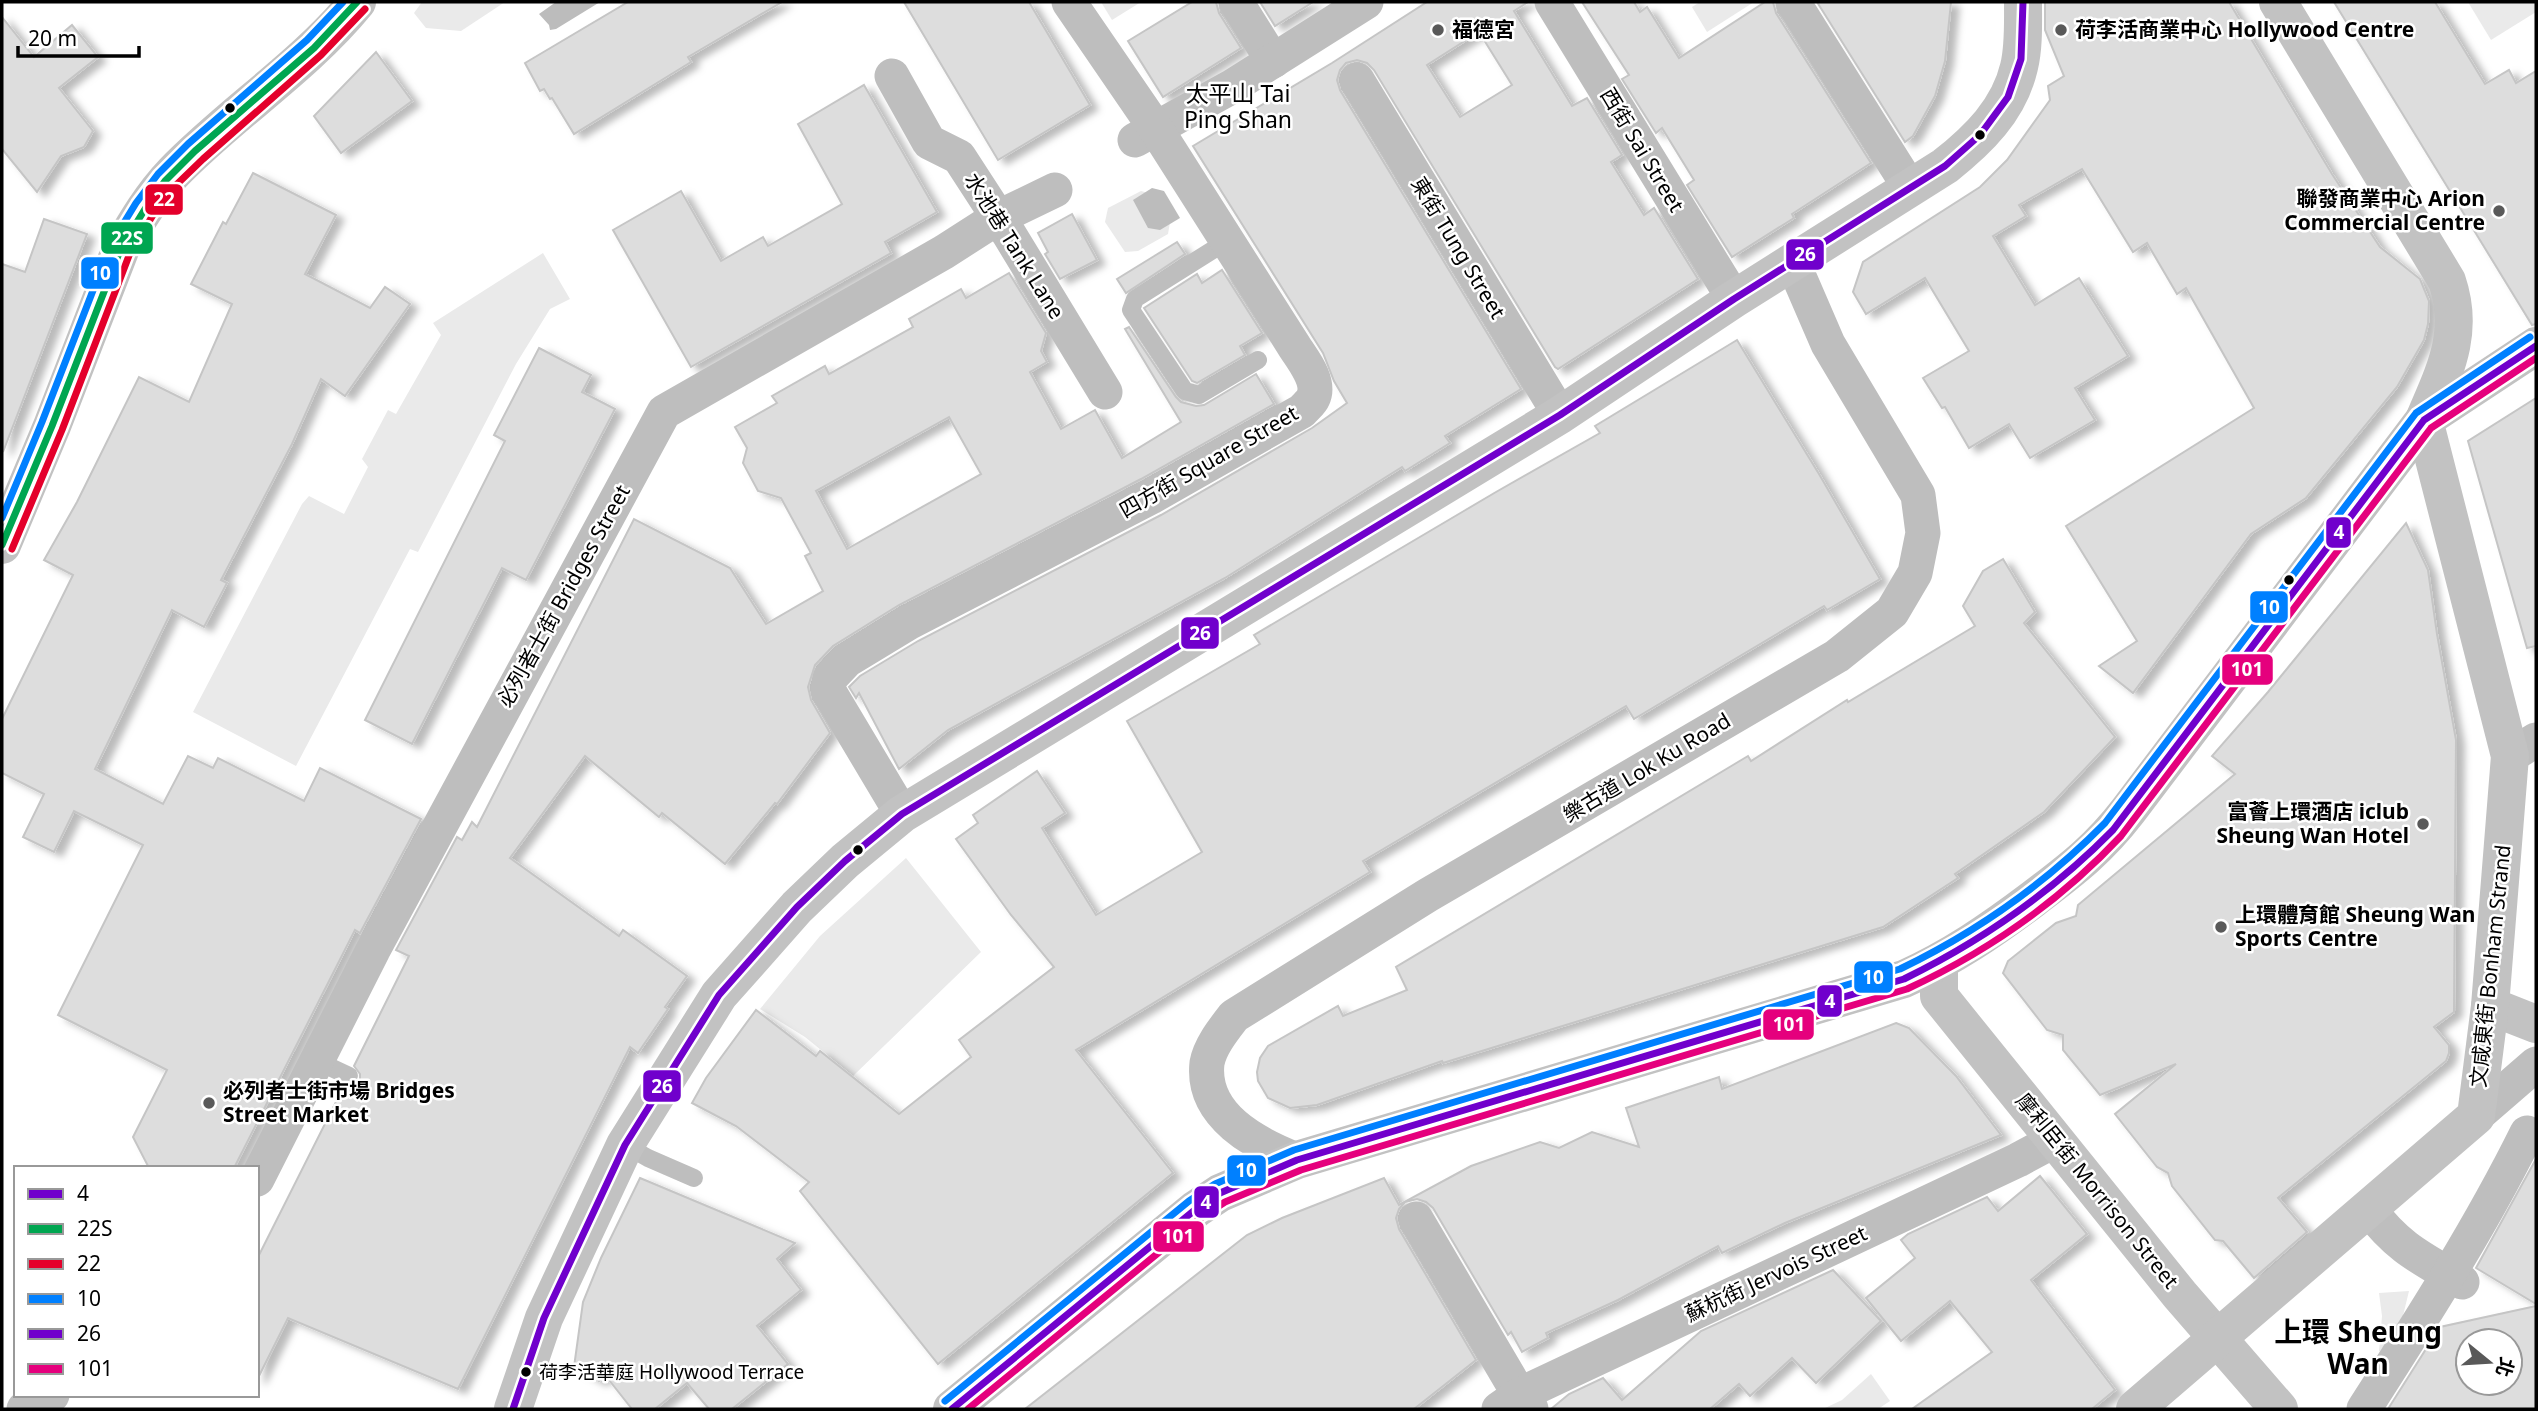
<svg xmlns="http://www.w3.org/2000/svg" width="2538" height="1411" viewBox="0 0 2538 1411" font-family="'Noto Sans','Noto Sans TC',sans-serif">
<defs>
<filter id="shadow"><feDropShadow dx="8" dy="4.5" stdDeviation="3.5" flood-color="#0004"/></filter>
</defs>
<rect width="100%" height="100%" fill="#fff"/>
<g fill="#eaeaea">
<polygon points="422,2 505,2 461,31 426,28 414,13"/>
<polygon points="1101,2 1141,2 1112,20"/>
<polygon points="1700,2 1754,2 1707,32 1692,7"/>
<polygon points="2468,2 2536,2 2536,12 2491,40"/>
<polygon points="1141,191 1164,197 1172,210 1168,234 1138,251 1125,252 1105,222 1108,208"/>
<polygon points="543,253 570,299 550,309 516,364 418,552 410,549 296,766 193,712 302,504 309,496 344,514 368,467 362,459 388,410 396,414 441,335 433,323"/>
<polygon points="906,858 981,952 853,1076 805,1037 760,1009 820,936"/>
<polygon points="2409,1291 2400,1328 2384,1354 2379,1351 2382,1316 2379,1293"/>
<polygon points="1871,1374 1890,1401 1878,1409 1823,1409 1842,1400"/>
</g>
<g fill="#bcbcbc">
<polygon points="556,2 600,2 556,29 550,30 549,25 539,14"/>
<polygon points="1152,188 1164,191 1180,218 1160,230 1148,228 1133,200"/>
</g>
<g fill="#ddd" stroke="#c5c5c5" stroke-width="2" fill-rule="evenodd" filter="url(#shadow)">
<polygon points="628,2 782,2 688,57 691,62 574,134 552,98 550,99 544,89 540,91 525,63"/>
<polygon points="904,2 1029,2 1090,105 998,160"/>
<polygon points="1192,2 1216,2 1219,13 1241,48 1163,97 1128,41"/>
<polygon points="1260,2 1313,2 1275,26"/>
<path d="M1427,2H1528L1514,11L1572,106L1587,98L1622,155L1611,162L1644,215L1654,208L1698,279L1558,369L1555,367L1374,70L1367,63L1357,60L1346,63L1340,70L1337,80L1340,90L1521,389L1445,436L1450,443L1405,471L1402,467L1225,578L948,730L899,769L859,693L856,698L849,687L860,676L918,641L1161,515L1312,428L1347,403L1334,381L1323,353L1193,146L1332,63ZM1479,32L1512,85L1460,117L1427,65Z"/>
<polygon points="1582,2 1634,2 1640,12 1647,7 1679,58 1765,2 1773,2 1776,13 1871,163 1792,214 1794,218 1732,257 1687,185 1694,180 1662,128 1656,133 1622,79 1629,75"/>
<polygon points="1817,2 1951,2 1945,61 1935,96 1913,136 1905,142"/>
<polygon points="2045,2 2229,2 2332,174 2380,247 2420,279 2429,301 2428,324 2424,340 2397,387 2306,498 2251,534 2133,693 2099,666 2137,641 2066,526 2254,408 2186,288 2177,294 2147,243 2133,252 2082,169 2019,205 2026,216 1993,236 2035,305 2079,278 2128,356 2075,388 2095,420 2030,458 2009,424 1969,448 1945,407 1942,408 1923,378 1969,351 1925,278 1866,314 1853,292 1863,262 1980,187 2007,160 2050,100 2048,86 2064,76 2045,30"/>
<polygon points="2334,2 2435,2 2485,84 2509,70 2516,83 2536,71 2536,324 2532,325"/>
<polygon points="2,17 34,57 72,25 98,57 59,88 93,131 84,147 61,156 37,192 2,149"/>
<polygon points="376,52 412,101 341,153 314,116"/>
<polygon points="864,85 937,212 885,242 891,253 691,367 613,230 681,191 721,261 763,237 768,246 842,204 798,124"/>
<polygon points="253,173 336,215 305,274 370,308 385,287 410,304 345,396 321,379 292,444 221,580 227,583 204,627 172,610 95,769 163,804 188,756 213,768 218,758 304,801 320,768 421,819 360,933 355,930 234,1168 149,1168 133,1137 167,1070 58,1015 143,845 74,811 54,852 23,837 44,794 2,773 2,719 73,575 44,560 77,502 139,377 189,402 232,304 191,284 223,222 226,224"/>
<polygon points="1072,214 1097,260 1060,279 1045,254 1048,252 1038,233"/>
<polygon points="44,219 87,234 3,452 2,264 25,272"/>
<polygon points="1177,242 1185,254 1126,293 1117,279"/>
<polygon points="1222,270 1262,333 1240,346 1245,355 1197,383 1192,381 1144,308 1197,274 1202,283"/>
<path d="M1009,273L1046,333L1041,351L1047,362L1030,372L1061,429L1095,410L1122,458L1181,422L1125,329L1129,327L1176,397L1181,402L1196,406L1204,405L1256,374L1274,404L1141,479L899,605L833,646L815,665L808,687L811,700L830,733L777,804L775,803L725,864L662,813L659,817L585,756L510,858L619,936L623,930L687,976L665,1007L668,1009L638,1053L630,1047L458,1389L288,1318L257,1380V1259L344,1086H355L360,1080V1074L354,1066L409,956L396,950L457,837L462,840L472,822L477,827L634,519L730,568L766,624L823,591L805,556L811,553L781,498L758,491L743,463L747,448L735,427L777,403L772,396L825,366L829,374L913,327L909,319L961,289L966,298ZM949,417L981,474L847,549L816,491Z"/>
<polygon points="1737,340 1819,474 1880,579 1827,610 1824,606 1634,719 1626,706 1580,733 1363,861 1370,872 1076,1050 1173,1173 938,1364 800,1191 809,1182 736,1126 692,1103 706,1078 756,1010 816,1056 820,1051 899,1114 971,1057 959,1040 1054,967 1011,915 956,839 978,823 973,815 1037,771 1065,813 1042,828 1096,915 1202,852 1127,721 1260,644 1254,635 1496,492 1600,433 1595,426"/>
<polygon points="539,348 591,375 582,392 615,409 526,580 502,568 412,744 365,720 505,441 494,435"/>
<polygon points="2536,398 2536,646 2527,648 2468,441"/>
<polygon points="2406,523 2428,570 2437,634 2456,740 2454,1012 2434,1027 2449,1045 2449,1053 2446,1061 2278,1198 2307,1232 2254,1278 2223,1241 2215,1240 2172,1186 2168,1173 2157,1167 2115,1114 2176,1064 2100,1095 2063,1050 2063,1035 2047,1030 2003,973 2008,961 2056,923 2076,916 2078,905 2235,774 2212,756 2268,692"/>
<polygon points="2003,559 2035,612 2024,623 2115,737 2044,812 1955,874 1958,878 1883,927 1443,1063 1442,1061 1317,1105 1290,1108 1268,1098 1258,1081 1257,1072 1260,1058 1268,1046 1338,1006 1343,1016 1407,990 1396,967 1748,756 1751,761 1847,700 1848,702 1975,626 1963,606 1983,571"/>
<polygon points="1896,1023 1909,1028 1956,1076 2001,1135 1785,1223 1722,1253 1718,1246 1618,1300 1546,1333 1548,1338 1522,1352 1511,1332 1508,1335 1433,1208 1426,1202 1417,1199 1405,1202 1399,1209 1396,1218 1399,1229 1476,1360 1414,1409 1025,1409 1247,1235 1282,1218 1384,1178 1399,1205 1471,1166 1540,1142 1559,1148 1592,1132 1639,1147 1626,1108 1719,1077 1722,1089"/>
<polygon points="2536,1159 2536,1304 2476,1268"/>
<polygon points="2040,1176 2087,1234 2031,1280 2115,1390 2092,1409 1912,1409 1992,1352 1950,1301 1901,1341 1866,1298 1915,1258 1901,1240 1908,1234 1987,1197 1998,1211"/>
<polygon points="640,1178 795,1243 777,1259 801,1290 757,1326 788,1364 732,1409 709,1409 687,1383 655,1409 632,1409 605,1375 599,1381 574,1367 583,1302 601,1258"/>
<polygon points="1833,1270 1881,1321 1816,1383 1792,1358 1750,1396 1739,1384 1710,1409 1551,1409 1569,1394 1603,1378 1622,1400 1701,1331"/>
<path d="M2536,1306V1409H2388L2440,1327ZM2468,1341H2510V1383H2468Z"/>
</g>
<g fill="none" stroke-linecap="round" stroke-linejoin="round">
<g stroke="#bebebe" stroke-width="18">
<polyline points="1227,241 1135,299 1131,310 1185,391 1199,395 1258,360"/>
<polyline points="317,1061 349,1076"/>
<polyline points="625,1145 648,1158 694,1178"/>
</g>
<g stroke="#bebebe" stroke-width="35">
<polyline points="1236,2 1273,61"/>
<polyline points="1552,2 1734,299"/>
<polyline points="1793,2 1910,188"/>
<polyline points="892,76 929,142 959,157 1009,234 1105,392"/>
<polyline points="1357,80 1560,415"/>
<polyline points="1135,140 1233,86 1366,2"/>
<polyline points="2510,756 2536,740"/>
<path d="M902,814L828,690L830,678L847,660L908,623L1151,497L1302,411C1305,407 1311,403 1313,398C1321,381 1302,359 1294,346L1156,129L1069,2"/>
<polyline points="2476,1116 2536,1064"/>
<path d="M1297,1160C1256,1144 1201,1116 1207,1063C1210,1046 1224,1029 1234,1016L1428,895L1837,656L1892,612L1915,573L1923,533L1918,495L1828,344L1793,263"/>
<polyline points="257,1179 373,950 664,412 944,252 997,218 1055,190"/>
<path d="M2369,1209C2398,1248 2421,1258 2462,1282"/>
<polyline points="1416,1219 1513,1384 1531,1409"/>
<polyline points="24,1409 52,1395"/>
<polyline points="1499,1409 1519,1395 2018,1160 2055,1140"/>
<path d="M2364,1409C2421,1320 2480,1228 2527,1133"/>
</g>
<g stroke="#c2c2c2" stroke-width="38">
<polyline points="2424,420 2536,346"/>
<path d="M2,545L52,426L121,248C136,222 152,195 173,173C231,113 304,67 357,2"/>
<polyline points="1939,963 1939,996 2180,1295 2279,1409"/>
<polyline points="2490,1006 2536,1024"/>
<path d="M513,1409L544,1318L625,1145L719,995L797,907L845,861L902,814L1560,415L1734,299L1945,166C1978,140 2009,110 2019,67C2024,47 2023,23 2023,2"/>
<path d="M952,1409L1196,1209L1220,1193L1297,1160L1904,979C1951,958 1992,930 2033,899C2071,870 2098,850 2128,811L2424,420C2444,372 2465,334 2447,281L2278,2"/>
<polyline points="2135,1409 2476,1116 2490,1006 2510,756 2424,420"/>
</g>
<g stroke="#fff" stroke-width="12">
<path id="bus-1" d="M952,1409L1196,1209L1220,1193L1297,1160L1904,979C1982,941 2052,892 2113,830L2424,420L2536,346"/>
</g>
<g stroke="#fff" stroke-width="12">
<polyline id="bus-2" points="2,545 52,426 121,248 145,209 165,181 195,151 314,48 357,2"/>
</g>
<g stroke="#fff" stroke-width="12">
<polyline id="bus-3" points="12,549 62,430 130,253 153,215 173,188 203,159 321,55 365,9"/>
</g>
<g stroke="#fff" stroke-width="12">
<g id="bus-4">
<polyline points="2,518 42,422 111,244 136,203 158,174 188,144 307,40 343,2"/>
<path d="M945,1401L1189,1201L1215,1184L1294,1150L1900,969C1977,932 2045,884 2105,823L2416,413L2530,337"/>
</g>
</g>
<g stroke="#fff" stroke-width="12">
<polyline id="bus-5" points="513,1409 544,1318 625,1145 719,995 797,907 845,861 902,814 1560,415 1734,299 1945,166 1980,135 2008,97 2021,59 2023,2"/>
</g>
<g stroke="#fff" stroke-width="12">
<path id="bus-6" d="M968,1409L1202,1217L1225,1202L1301,1170L1907,989C1987,952 2061,900 2121,836L2431,428L2536,358"/>
</g>
<use href="#bus-1" stroke="#7000cc" stroke-width="7"/>
<use href="#bus-2" stroke="#00a651" stroke-width="7"/>
<use href="#bus-3" stroke="#e4002b" stroke-width="7"/>
<use href="#bus-4" stroke="#0080ff" stroke-width="7"/>
<use href="#bus-5" stroke="#7000cc" stroke-width="7"/>
<use href="#bus-6" stroke="#e5007d" stroke-width="7"/>
</g>
<g fill="#595959" stroke="#fff" stroke-width="2.5">
<circle cx="1438" cy="30" r="7"/>
<circle cx="2061" cy="30" r="7"/>
<circle cx="2499" cy="211" r="7"/>
<circle cx="2423" cy="824" r="7"/>
<circle cx="2221" cy="927" r="7"/>
<circle cx="209" cy="1103" r="7"/>
</g>
<g fill="#000" stroke="#fff" stroke-width="2.5">
<circle cx="230" cy="108" r="6"/>
<circle cx="1980" cy="135" r="6"/>
<circle cx="2289" cy="580" r="6"/>
<circle cx="858" cy="850" r="6"/>
<circle cx="526" cy="1372" r="6"/>
</g>
<g text-anchor="middle" stroke-width="5" stroke-linejoin="round" paint-order="stroke">
<g font-size="19" fill="#000" stroke="#fff" text-anchor="start">
<text x="539" y="1379">荷李活華庭 Hollywood Terrace</text>
</g>
<g font-size="21" font-weight="bold" fill="#000" stroke="#fff" text-anchor="start">
<text x="1452" y="37">福德宮</text>
<text x="2075" y="37">荷李活商業中心 Hollywood Centre</text>
<text x="2485" y="206" text-anchor="end">聯發商業中心 Arion<tspan x="2485" dy="24">Commercial Centre</tspan></text>
<text x="2409" y="819" text-anchor="end">富薈上環酒店 iclub<tspan x="2409" dy="24">Sheung Wan Hotel</tspan></text>
<text x="2235" y="922">上環體育館 Sheung Wan<tspan x="2235" dy="24">Sports Centre</tspan></text>
<text x="223" y="1098">必列者士街市場 Bridges<tspan x="223" dy="24">Street Market</tspan></text>
</g>
<g font-size="21" fill="#000" stroke="#fff">
<text transform="translate(1642 150) rotate(59)" y="7">西街 Sai Street</text>
<text transform="translate(1014 246) rotate(58)" y="7">水池巷 Tank Lane</text>
<text transform="translate(1458 248) rotate(59)" y="7">東街 Tung Street</text>
<text transform="translate(1209 462) rotate(-30)" y="7">四方街 Square Street</text>
<text transform="translate(564 596) rotate(-61)" y="7">必列者士街 Bridges Street</text>
<text transform="translate(1647 768) rotate(-31)" y="7">樂古道 Lok Ku Road</text>
<text transform="translate(2491 966) rotate(-84)" y="7">文咸東街 Bonham Strand</text>
<text transform="translate(2097 1191) rotate(51)" y="7">摩利臣街 Morrison Street</text>
<text transform="translate(1776 1274) rotate(-25)" y="7">蘇杭街 Jervois Street</text>
</g>
<g font-size="23" fill="#000" stroke="#fff">
<text x="1238" y="102">太平山 Tai<tspan x="1238" dy="26">Ping Shan</tspan></text>
</g>
<g font-size="28" font-weight="bold" fill="#000" stroke="#fff">
<text x="2358" y="1342">上環 Sheung<tspan x="2358" dy="32">Wan</tspan></text>
</g>
</g>
<g stroke="#fff" stroke-width="2.5">
<rect x="144" y="183" width="40" height="33" rx="7" fill="#e4002b"/>
<rect x="100" y="221" width="54" height="34" rx="7" fill="#00a651"/>
<rect x="1785" y="238" width="40" height="33" rx="7" fill="#7000cc"/>
<rect x="80" y="256" width="40" height="34" rx="7" fill="#0080ff"/>
<rect x="2325" y="516" width="27" height="33" rx="7" fill="#7000cc"/>
<rect x="2249" y="590" width="40" height="34" rx="7" fill="#0080ff"/>
<rect x="1180" y="616" width="40" height="34" rx="7" fill="#7000cc"/>
<rect x="2221" y="653" width="53" height="33" rx="7" fill="#e5007d"/>
<rect x="1853" y="960" width="41" height="34" rx="7" fill="#0080ff"/>
<rect x="1816" y="984" width="27" height="34" rx="7" fill="#7000cc"/>
<rect x="1762" y="1008" width="53" height="33" rx="7" fill="#e5007d"/>
<rect x="642" y="1069" width="40" height="34" rx="7" fill="#7000cc"/>
<rect x="1226" y="1154" width="41" height="33" rx="7" fill="#0080ff"/>
<rect x="1193" y="1185" width="27" height="34" rx="7" fill="#7000cc"/>
<rect x="1152" y="1220" width="53" height="33" rx="7" fill="#e5007d"/>
</g>
<g font-size="19" text-anchor="middle" font-weight="bold" fill="#fff">
<text x="164" y="206">22</text>
<text x="127" y="245">22S</text>
<text x="1805" y="261">26</text>
<text x="100" y="280">10</text>
<text x="2339" y="539">4</text>
<text x="2269" y="614">10</text>
<text x="1200" y="640">26</text>
<text x="2247" y="676">101</text>
<text x="1873" y="984">10</text>
<text x="1830" y="1008">4</text>
<text x="1789" y="1031">101</text>
<text x="662" y="1093">26</text>
<text x="1246" y="1177">10</text>
<text x="1206" y="1209">4</text>
<text x="1178" y="1243">101</text>
</g>
<rect width="2538" height="1411" fill="none" stroke="#000000" stroke-width="7"/>
<rect x="14" y="1166" width="245" height="231" fill="#ffffff" stroke="#999999" stroke-width="2"/>
<rect x="28" y="1189" width="35" height="10" fill="#7000cc" stroke="#999999" stroke-width="2"/>
<text x="77" y="1201" font-size="21" fill="#000000">4</text>
<rect x="28" y="1224" width="35" height="10" fill="#00a651" stroke="#999999" stroke-width="2"/>
<text x="77" y="1236" font-size="21" fill="#000000">22S</text>
<rect x="28" y="1259" width="35" height="10" fill="#e4002b" stroke="#999999" stroke-width="2"/>
<text x="77" y="1271" font-size="21" fill="#000000">22</text>
<rect x="28" y="1294" width="35" height="10" fill="#0080ff" stroke="#999999" stroke-width="2"/>
<text x="77" y="1306" font-size="21" fill="#000000">10</text>
<rect x="28" y="1329" width="35" height="10" fill="#7000cc" stroke="#999999" stroke-width="2"/>
<text x="77" y="1341" font-size="21" fill="#000000">26</text>
<rect x="28" y="1364" width="35" height="10" fill="#e5007d" stroke="#999999" stroke-width="2"/>
<text x="77" y="1376" font-size="21" fill="#000000">101</text>
<g transform="translate(2489 1362) rotate(108)"><circle r="33" fill="#ffffff" stroke="#999999" stroke-width="2"/>
<path d="M0-5L12 26L0 18L-12 26Z" fill="#595959"/>
<text y="-10" font-size="19" font-weight="bold" text-anchor="middle" fill="#000000">北</text>
</g>
<path d="M18 46v10h121v-10" fill="none" stroke="#000000" stroke-width="3.5"/>
<text x="28" y="46" font-size="21" fill="#000000" stroke="#ffffff" stroke-width="5" paint-order="stroke">20 m</text>
</svg>
